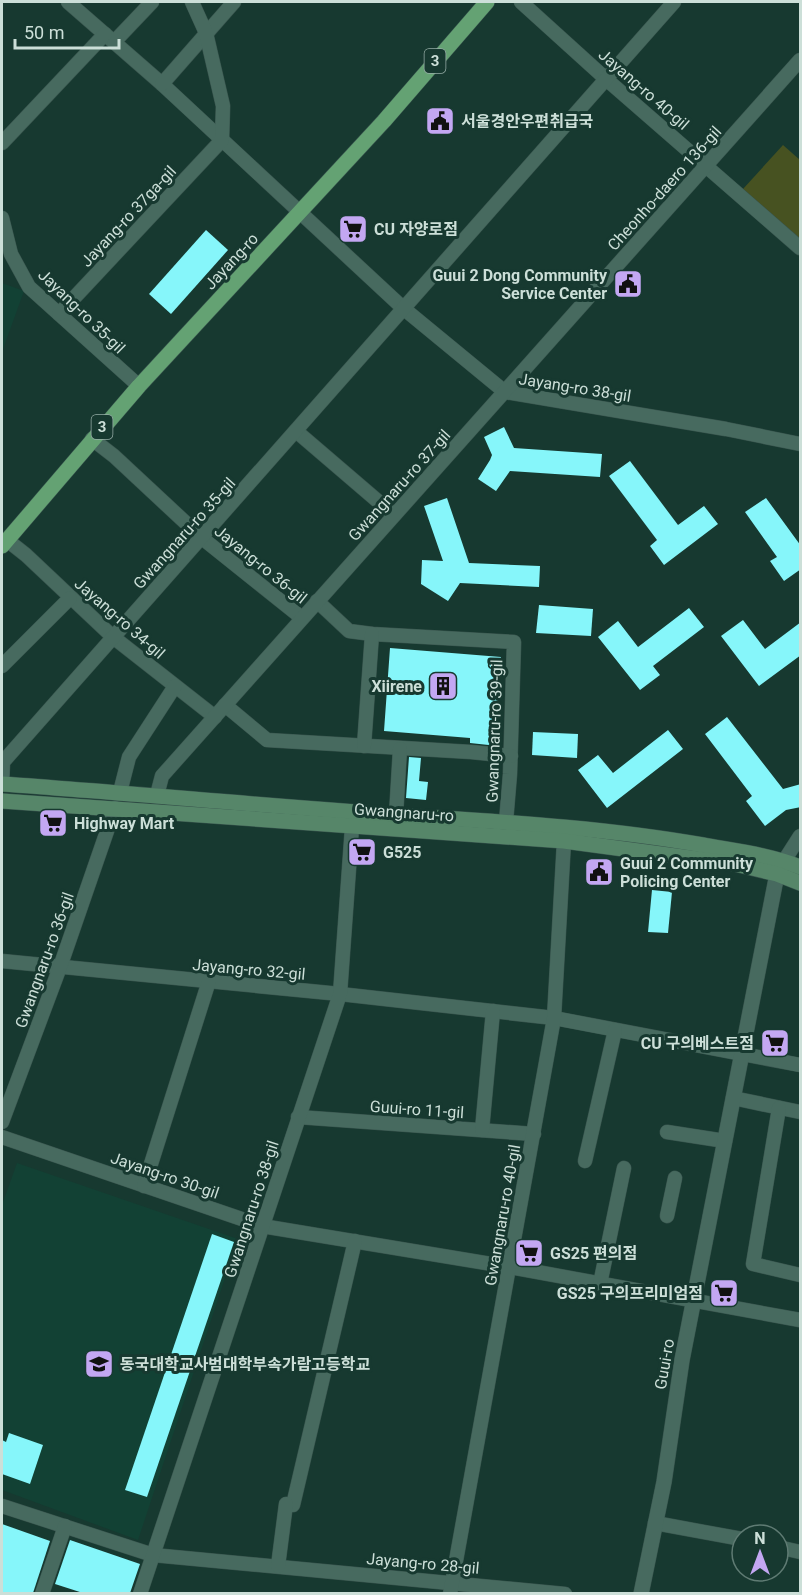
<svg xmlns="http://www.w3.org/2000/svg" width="802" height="1595" viewBox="0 0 802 1595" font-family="Roboto,'Noto Sans KR',sans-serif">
<rect width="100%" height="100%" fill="#173930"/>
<g fill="#124134">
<polygon points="2,283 24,291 2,352"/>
<polygon points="17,1163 238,1239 138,1540 2,1490 2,1205"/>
</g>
<polygon fill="#475221" points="783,145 800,160 800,240 743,189"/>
<g fill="#86f6fa">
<polygon points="206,230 228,250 171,314 149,294"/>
<polygon points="504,427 514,448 602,454 600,477 510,471 496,491 478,479 490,460 492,455 484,437"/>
<polygon points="630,461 678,525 704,506 718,524 664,565 650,546 657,540 609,476"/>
<polygon points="447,498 469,563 540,566 539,587 460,583 448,601 421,584 422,560 443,561 424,506"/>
<polygon points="766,498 801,546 801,569 784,581 770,561 777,557 745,512"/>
<polygon points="539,605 593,609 591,636 536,633"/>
<polygon points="689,608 704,627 653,666 660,675 640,690 598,637 618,621 638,647"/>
<polygon points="743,620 765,649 801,622 801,655 759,686 721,636"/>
<polygon points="390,648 501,657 496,723 499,723 498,746 470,743 470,738 384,731"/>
<polygon points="727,717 783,789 801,784 801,807 786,810 765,826 746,801 752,796 705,734"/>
<polygon points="668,730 683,749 607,808 578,770 598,755 613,773"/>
<polygon points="533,732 578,734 577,758 532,755"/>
<polygon points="409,757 421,758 419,781 428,782 426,800 406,798"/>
<polygon points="652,890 672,892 668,933 648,932"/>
<polygon points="212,1234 234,1242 147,1497 125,1490"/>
<polygon points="9,1433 43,1445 30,1484 2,1474 2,1440 6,1442"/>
<polygon points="2,1524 50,1541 33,1593 2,1593"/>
<polygon points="70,1540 140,1564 130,1593 83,1593 55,1584"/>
</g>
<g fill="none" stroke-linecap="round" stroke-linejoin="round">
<g stroke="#39554e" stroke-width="15">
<g id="minor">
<polyline points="68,2 162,84 403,308 505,392 726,429 800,444"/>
<polyline points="521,2 606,79 800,248"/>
<polyline points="114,42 152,2"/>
<polyline points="162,84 234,2"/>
<polyline points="2,143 105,34"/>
<polyline points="2,218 11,254 29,287 139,386"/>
<polyline points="59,314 222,140 223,106 206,33 192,2"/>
<polyline points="296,431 394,515"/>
<polyline points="92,439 114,456 202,538 302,618"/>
<polyline points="7,540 26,555 113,637 215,717"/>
<polyline points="317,601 349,631 372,634 514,642 510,774 506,822"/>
<polyline points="2,666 70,598"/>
<polyline points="225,705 267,740 471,752 511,756"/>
<polyline points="364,746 372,634"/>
<polyline points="2,784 3,762 674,2"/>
<polyline points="120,792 129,757 175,686"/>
<polyline points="157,795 162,776 800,60"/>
<polyline points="396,815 400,749"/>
<polyline points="784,861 800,836"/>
<polyline points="2,961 340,994 554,1018 800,1065"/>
<polyline points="733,1098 800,1112"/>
<polyline points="779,1108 753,1264 800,1275"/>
<polyline points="298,1117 534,1134"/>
<polyline points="2,1122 60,967 115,808"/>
<polyline points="482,1130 493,1011"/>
<polyline points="667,1132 725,1141"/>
<polyline points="2,1137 262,1226 510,1267 800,1320"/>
<polyline points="585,1161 615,1030"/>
<polyline points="144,1186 209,981"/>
<polyline points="667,1216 675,1178"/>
<polyline points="600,1284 624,1168"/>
<polyline points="293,1505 355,1241"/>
<polyline points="2,1506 153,1555 565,1594"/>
<polyline points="655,1523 742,1539"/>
<polyline points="778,1547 800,1552"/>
<polyline points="278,1566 286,1504"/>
<polyline points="42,1594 65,1526"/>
<polyline points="140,1594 340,994 352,827"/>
<polyline points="450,1594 554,1018 564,841"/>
</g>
</g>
<g stroke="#39554e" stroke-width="16">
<polyline id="tertiary" points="641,1594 664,1482 682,1360 777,874"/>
</g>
<g stroke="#39554e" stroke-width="16">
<g id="secondary">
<path d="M2,784C144,794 285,808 428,817C520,823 612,829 703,845C736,851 770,855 800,867"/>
<polyline points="2,801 564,841 735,864 777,874 800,883"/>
</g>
</g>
<g stroke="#39554e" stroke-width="16">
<polyline id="primary" points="2,546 139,386 384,121 487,2"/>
</g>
<use href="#minor" stroke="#476a5f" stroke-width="14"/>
<use href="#tertiary" stroke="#476a5f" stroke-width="15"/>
<use href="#secondary" stroke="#568669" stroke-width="15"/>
<use href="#primary" stroke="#64a273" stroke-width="15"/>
</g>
<defs>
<g id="civic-square" transform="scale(1.5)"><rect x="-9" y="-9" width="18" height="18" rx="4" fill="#c3a7f2" stroke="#173930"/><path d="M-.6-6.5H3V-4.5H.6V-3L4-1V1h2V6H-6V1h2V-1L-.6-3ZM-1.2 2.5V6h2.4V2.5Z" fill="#111"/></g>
<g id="supermarket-square" transform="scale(1.5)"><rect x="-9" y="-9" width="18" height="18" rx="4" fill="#c3a7f2" stroke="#173930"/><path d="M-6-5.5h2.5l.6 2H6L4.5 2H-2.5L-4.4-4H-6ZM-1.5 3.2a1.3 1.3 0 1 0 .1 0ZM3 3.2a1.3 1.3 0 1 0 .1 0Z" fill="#111"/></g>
<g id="building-square" transform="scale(1.5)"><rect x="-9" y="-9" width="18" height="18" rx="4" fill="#c3a7f2" stroke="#173930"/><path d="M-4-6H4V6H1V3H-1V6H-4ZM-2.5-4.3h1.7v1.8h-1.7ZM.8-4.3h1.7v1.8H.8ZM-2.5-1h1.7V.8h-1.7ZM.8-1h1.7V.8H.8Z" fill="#111"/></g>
<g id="school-square" transform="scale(1.5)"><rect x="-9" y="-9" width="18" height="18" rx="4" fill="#c3a7f2" stroke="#173930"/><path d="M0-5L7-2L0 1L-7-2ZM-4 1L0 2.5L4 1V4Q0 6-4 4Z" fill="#111"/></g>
</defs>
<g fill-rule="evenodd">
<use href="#civic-square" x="440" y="121"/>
<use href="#supermarket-square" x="353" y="229"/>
<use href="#civic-square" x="628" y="284"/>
<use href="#building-square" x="443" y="686"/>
<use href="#supermarket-square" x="53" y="823"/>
<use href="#supermarket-square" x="362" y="852"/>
<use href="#civic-square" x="599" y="872"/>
<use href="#supermarket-square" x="775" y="1043"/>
<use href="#supermarket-square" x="529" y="1253"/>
<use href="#supermarket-square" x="724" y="1293"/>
<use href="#school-square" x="99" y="1364"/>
</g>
<g text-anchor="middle" stroke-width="6" stroke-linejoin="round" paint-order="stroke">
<g fill="#173930" stroke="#96ada6" stroke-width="1.5">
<rect x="424.5" y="49" width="21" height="24" rx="4.5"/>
<rect x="91.5" y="415" width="21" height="24" rx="4.5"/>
</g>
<g font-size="15" font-weight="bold" fill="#ccdfd8">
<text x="435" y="66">3</text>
<text x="102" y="432">3</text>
</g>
<g font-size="16" fill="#ccdfd8" stroke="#173930">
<text transform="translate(644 89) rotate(41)" y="6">Jayang-ro 40-gil</text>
<text transform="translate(664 188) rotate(-48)" y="6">Cheonho-daero 136-gil</text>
<text transform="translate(128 216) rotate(-47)" y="6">Jayang-ro 37ga-gil</text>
<text transform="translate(231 261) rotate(-47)" y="6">Jayang-ro</text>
<text transform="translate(82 311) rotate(44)" y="6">Jayang-ro 35-gil</text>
<text transform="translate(575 387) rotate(9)" y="6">Jayang-ro 38-gil</text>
<text transform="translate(399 485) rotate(-48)" y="6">Gwangnaru-ro 37-gil</text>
<text transform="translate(184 533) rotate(-48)" y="6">Gwangnaru-ro 35-gil</text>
<text transform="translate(261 564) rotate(39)" y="6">Jayang-ro 36-gil</text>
<text transform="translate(120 618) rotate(41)" y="6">Jayang-ro 34-gil</text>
<text transform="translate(494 731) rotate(-88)" y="6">Gwangnaru-ro 39-gil</text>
<text transform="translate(404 812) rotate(4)" y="6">Gwangnaru-ro</text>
<text transform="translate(44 960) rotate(-70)" y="6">Gwangnaru-ro 36-gil</text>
<text transform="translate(249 969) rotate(5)" y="6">Jayang-ro 32-gil</text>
<text transform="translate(417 1109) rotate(4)" y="6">Guui-ro 11-gil</text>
<text transform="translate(165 1175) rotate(19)" y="6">Jayang-ro 30-gil</text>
<text transform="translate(251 1209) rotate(-72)" y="6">Gwangnaru-ro 38-gil</text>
<text transform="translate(502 1215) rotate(-80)" y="6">Gwangnaru-ro 40-gil</text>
<text transform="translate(664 1364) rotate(-80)" y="6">Guui-ro</text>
<text transform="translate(423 1563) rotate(5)" y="6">Jayang-ro 28-gil</text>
</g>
<g font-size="16" font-weight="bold" fill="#ccdfd8" stroke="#173930" text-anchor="start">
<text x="461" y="127">서울경안우편취급국</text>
<text x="374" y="235">CU 자양로점</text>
<text x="607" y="281" text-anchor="end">Guui 2 Dong Community<tspan x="607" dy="18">Service Center</tspan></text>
<text x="422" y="692" text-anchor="end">Xiirene</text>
<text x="74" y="829">Highway Mart</text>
<text x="383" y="858">G525</text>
<text x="620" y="869">Guui 2 Community<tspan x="620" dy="18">Policing Center</tspan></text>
<text x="754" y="1049" text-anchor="end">CU 구의베스트점</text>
<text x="550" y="1259">GS25 편의점</text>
<text x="703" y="1299" text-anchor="end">GS25 구의프리미엄점</text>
<text x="120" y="1370">동국대학교사범대학부속가람고등학교</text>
</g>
</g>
<rect width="802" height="1595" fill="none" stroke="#ccdfd8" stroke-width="6"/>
<g transform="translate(760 1553)"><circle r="28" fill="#173930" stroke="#5f7b73" stroke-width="1.5"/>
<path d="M0-4.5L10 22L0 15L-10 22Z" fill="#c3a7f2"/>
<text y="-9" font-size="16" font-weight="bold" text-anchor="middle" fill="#ccdfd8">N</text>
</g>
<path d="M15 39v9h104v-9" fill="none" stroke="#ccdfd8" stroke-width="3"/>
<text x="24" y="39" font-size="18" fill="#ccdfd8" stroke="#173930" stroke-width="4.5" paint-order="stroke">50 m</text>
</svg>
